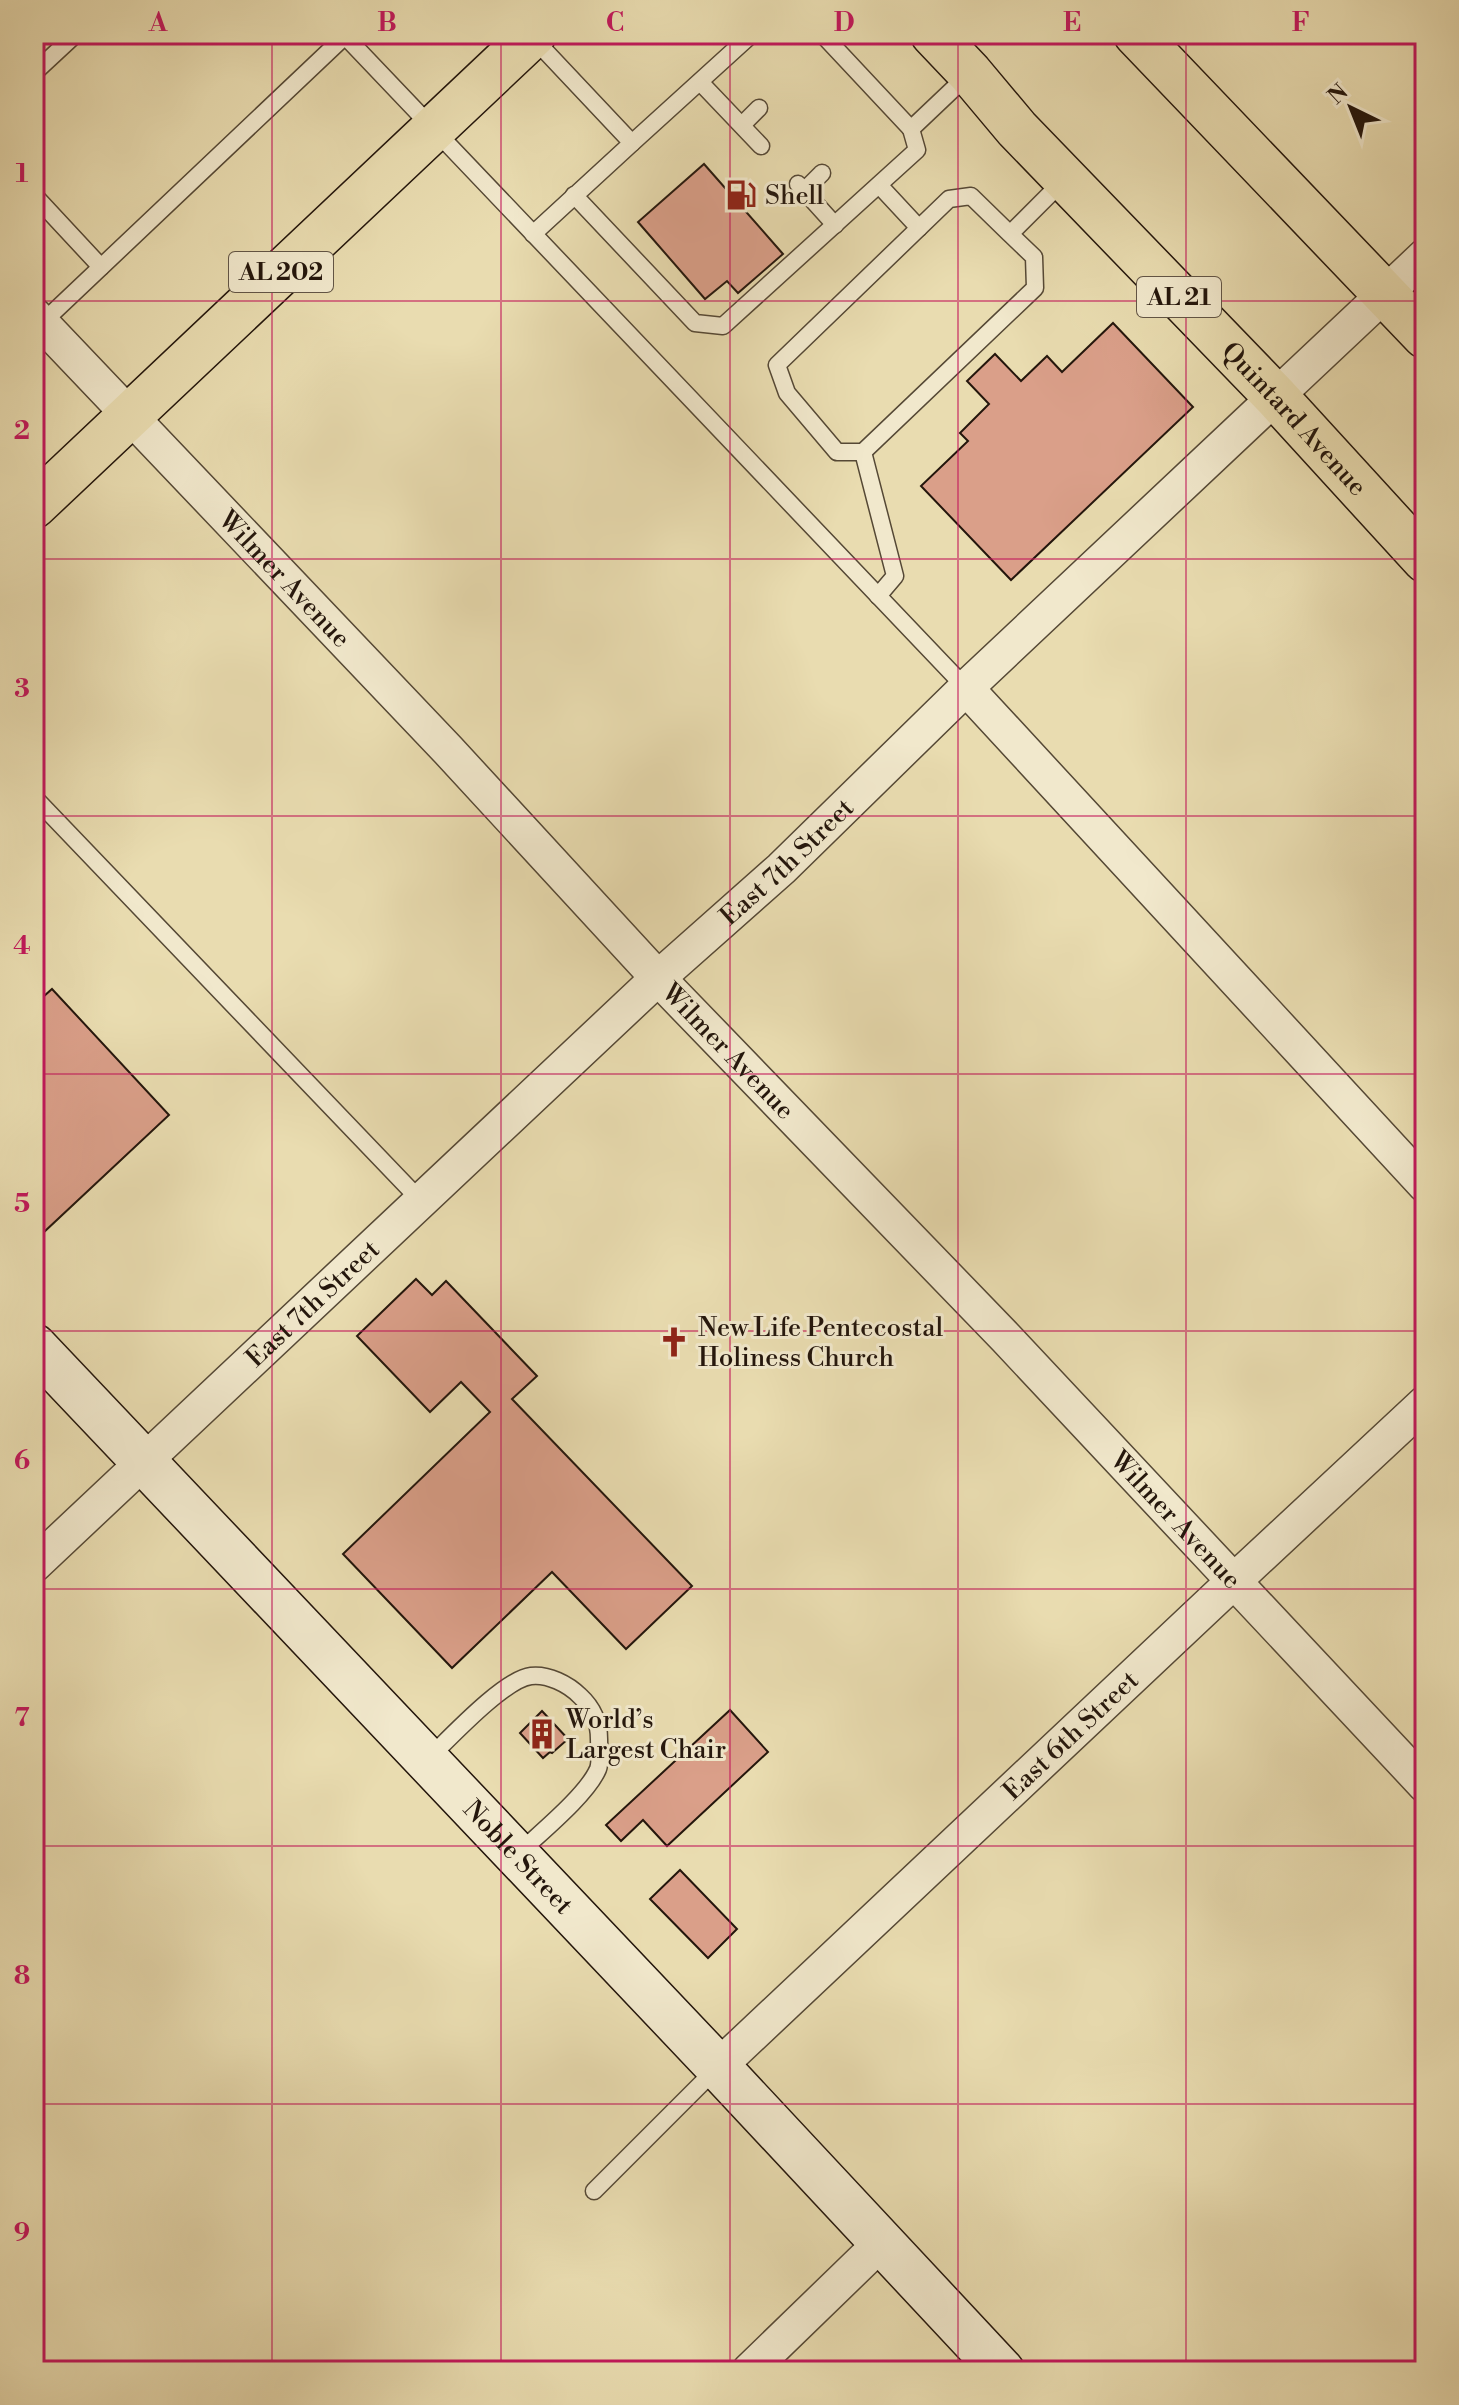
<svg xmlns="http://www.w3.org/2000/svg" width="1459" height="2405" viewBox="0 0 1459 2405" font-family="'Libre Bodoni',serif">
<rect width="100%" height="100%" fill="#e9dcb0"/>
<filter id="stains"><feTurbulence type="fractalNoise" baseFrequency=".0025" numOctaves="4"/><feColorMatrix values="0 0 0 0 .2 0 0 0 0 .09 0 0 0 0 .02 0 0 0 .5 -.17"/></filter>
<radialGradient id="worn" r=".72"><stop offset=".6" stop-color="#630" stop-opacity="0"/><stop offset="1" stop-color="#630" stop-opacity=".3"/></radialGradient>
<g fill="#da9f89" stroke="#24160c" stroke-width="2">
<polygon points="704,164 783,254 738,293 727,281 705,299 638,222"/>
<polygon points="1113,323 1193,407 1011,580 921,486 968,441 960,433 989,404 967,381 995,354 1021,381 1047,356 1062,372"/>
<polygon points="52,989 169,1115 44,1232 34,1222 34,1005"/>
<polygon points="416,1279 432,1295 446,1281 537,1376 512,1399 692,1586 626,1649 552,1572 452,1668 343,1554 490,1412 461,1382 430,1412 357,1336"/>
<polygon points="730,1710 768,1752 667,1846 643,1820 621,1841 606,1825"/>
<polygon points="542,1711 568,1739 552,1753 550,1752 543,1758 520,1733"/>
<polygon points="680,1870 737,1929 708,1958 650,1899"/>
</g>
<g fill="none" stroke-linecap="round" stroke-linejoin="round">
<g stroke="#554835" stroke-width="19">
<g id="lane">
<polyline points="343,34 966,688"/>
<polyline points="822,34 911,129 969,74"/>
<polyline points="34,73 76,34"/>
<polyline points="700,82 761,146"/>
<polyline points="742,125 759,108"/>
<polyline points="632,143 752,34"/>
<polyline points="798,184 835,225"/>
<polyline points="879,185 919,228"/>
<polyline points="803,192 822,173"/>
<polyline points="34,195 101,267"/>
<polyline points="574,195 695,323 723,326 917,150 911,129"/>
<polyline points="533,234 632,143 534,39"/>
<polyline points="1010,234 1034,257 1035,288 863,452 837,452 787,393 777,365 949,199 971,196 1010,234 1064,180"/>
<polyline points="42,323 345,36"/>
<polyline points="863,452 895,576 878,596"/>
<polyline points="34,797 420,1200"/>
<path d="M427,1760C448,1740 504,1679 531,1676C548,1674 568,1684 580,1696C592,1707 599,1722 599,1739C599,1748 601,1761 598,1769C587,1795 540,1833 519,1853"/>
<polyline points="594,2191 717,2068"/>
</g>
</g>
<g stroke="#554835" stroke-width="37">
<g id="street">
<path id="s1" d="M34,315L448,750L658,978L1006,1338L1425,1785"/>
<polyline points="966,688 1425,1185"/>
<path id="s2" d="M34,1565L658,978L781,869L966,688L1425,256"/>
<path id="s3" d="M718,2067L1234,1581L1425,1403"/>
<polyline points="749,2371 882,2242"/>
</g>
</g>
<g stroke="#24160c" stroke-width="47">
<g id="secondary">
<path id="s4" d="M34,1346L718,2067L1002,2371"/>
</g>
</g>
<g stroke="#24160c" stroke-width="47">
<polyline id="primary" points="34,506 534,34"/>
</g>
<g stroke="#24160c" stroke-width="47">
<g id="highway">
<path id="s5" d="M933,34L970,73L1017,129L1276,397L1425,560"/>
<polyline points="1136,34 1425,336"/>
</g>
</g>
<use href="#lane" stroke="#f1e8cc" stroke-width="16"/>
<use href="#street" stroke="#f1e8cc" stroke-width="34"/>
<use href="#secondary" stroke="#f1e8cc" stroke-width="44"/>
<use href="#primary" stroke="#e9dcb0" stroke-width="44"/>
<use href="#highway" stroke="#e9dcb0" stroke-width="44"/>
</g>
<path fill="none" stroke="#c2185b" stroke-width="2" stroke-opacity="0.55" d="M272,34V2371M501,34V2371M730,34V2371M958,34V2371M1186,34V2371M34,301H1425M34,559H1425M34,816H1425M34,1074H1425M34,1331H1425M34,1589H1425M34,1846H1425M34,2104H1425"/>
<defs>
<g id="fuel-bare" transform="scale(2.4)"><path d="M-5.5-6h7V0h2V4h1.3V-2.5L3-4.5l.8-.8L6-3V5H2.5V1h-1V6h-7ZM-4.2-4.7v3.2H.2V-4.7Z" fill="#8f2418" stroke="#f1e8cc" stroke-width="2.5" paint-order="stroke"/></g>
<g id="church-bare" transform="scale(2.4)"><path d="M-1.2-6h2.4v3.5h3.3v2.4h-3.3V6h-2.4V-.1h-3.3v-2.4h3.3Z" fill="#8f2418" stroke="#f1e8cc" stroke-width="2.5" paint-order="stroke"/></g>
<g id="building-bare" transform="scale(2.4)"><path d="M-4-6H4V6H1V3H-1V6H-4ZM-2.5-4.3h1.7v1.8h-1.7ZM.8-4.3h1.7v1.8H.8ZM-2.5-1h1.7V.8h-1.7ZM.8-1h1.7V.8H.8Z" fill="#8f2418" stroke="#f1e8cc" stroke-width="2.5" paint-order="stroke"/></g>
</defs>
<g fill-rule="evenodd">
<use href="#fuel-bare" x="741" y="195"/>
<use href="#church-bare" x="674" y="1342"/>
<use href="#building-bare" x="542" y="1734"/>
</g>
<g text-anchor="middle" stroke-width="6" stroke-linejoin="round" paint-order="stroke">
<g fill="#f1e8cc" stroke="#625546" stroke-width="2">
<rect x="229" y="252" width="104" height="40" rx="6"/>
<rect x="1137" y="277" width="84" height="40" rx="6"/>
</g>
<g font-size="24" font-weight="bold" fill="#24160c">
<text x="281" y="280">AL 202</text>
<text x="1179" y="305">AL 21</text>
</g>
<g font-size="26" fill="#24160c" stroke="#f1e8cc" text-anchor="start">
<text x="765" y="204">Shell</text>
<text x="698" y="1336">New Life Pentecostal<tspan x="698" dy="30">Holiness Church</tspan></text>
<text x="566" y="1728">World’s<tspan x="566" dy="30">Largest Chair</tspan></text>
</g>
<g font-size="26" fill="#24160c" stroke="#f1e8cc">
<text dy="9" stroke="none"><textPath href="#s5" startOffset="528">Quintard Avenue</textPath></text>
<text dy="9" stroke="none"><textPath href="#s1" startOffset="364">Wilmer Avenue</textPath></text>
<text dy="9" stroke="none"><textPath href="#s2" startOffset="1030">East 7th Street</textPath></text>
<text dy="9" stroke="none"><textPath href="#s1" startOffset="1012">Wilmer Avenue</textPath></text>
<text dy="9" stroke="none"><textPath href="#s2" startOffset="382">East 7th Street</textPath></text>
<text dy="9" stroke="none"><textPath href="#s1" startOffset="1660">Wilmer Avenue</textPath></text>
<text dy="9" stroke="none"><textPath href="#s3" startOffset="484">East 6th Street</textPath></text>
<text dy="9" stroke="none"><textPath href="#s4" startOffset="704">Noble Street</textPath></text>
</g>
</g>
<rect width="1459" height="2405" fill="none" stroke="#e9dcb0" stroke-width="88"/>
<g transform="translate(1351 108) rotate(317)" stroke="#f1e8cc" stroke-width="6" paint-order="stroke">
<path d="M0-6L14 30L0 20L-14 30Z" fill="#24160c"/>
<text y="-12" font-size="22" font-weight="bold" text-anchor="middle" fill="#24160c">N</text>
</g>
<rect x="44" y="44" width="1371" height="2317" fill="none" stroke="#c2185b" stroke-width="3"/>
<g font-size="26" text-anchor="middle" font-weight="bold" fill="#c2185b">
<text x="158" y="31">A</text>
<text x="387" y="31">B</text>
<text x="615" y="31">C</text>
<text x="844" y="31">D</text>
<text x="1072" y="31">E</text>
<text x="1301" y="31">F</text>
<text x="22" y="182">1</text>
<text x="22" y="439">2</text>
<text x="22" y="697">3</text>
<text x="22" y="954">4</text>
<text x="22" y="1212">5</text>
<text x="22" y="1469">6</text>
<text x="22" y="1726">7</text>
<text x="22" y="1984">8</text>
<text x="22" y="2241">9</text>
</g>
<rect width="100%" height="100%" filter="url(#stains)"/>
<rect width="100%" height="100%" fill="url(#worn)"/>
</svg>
